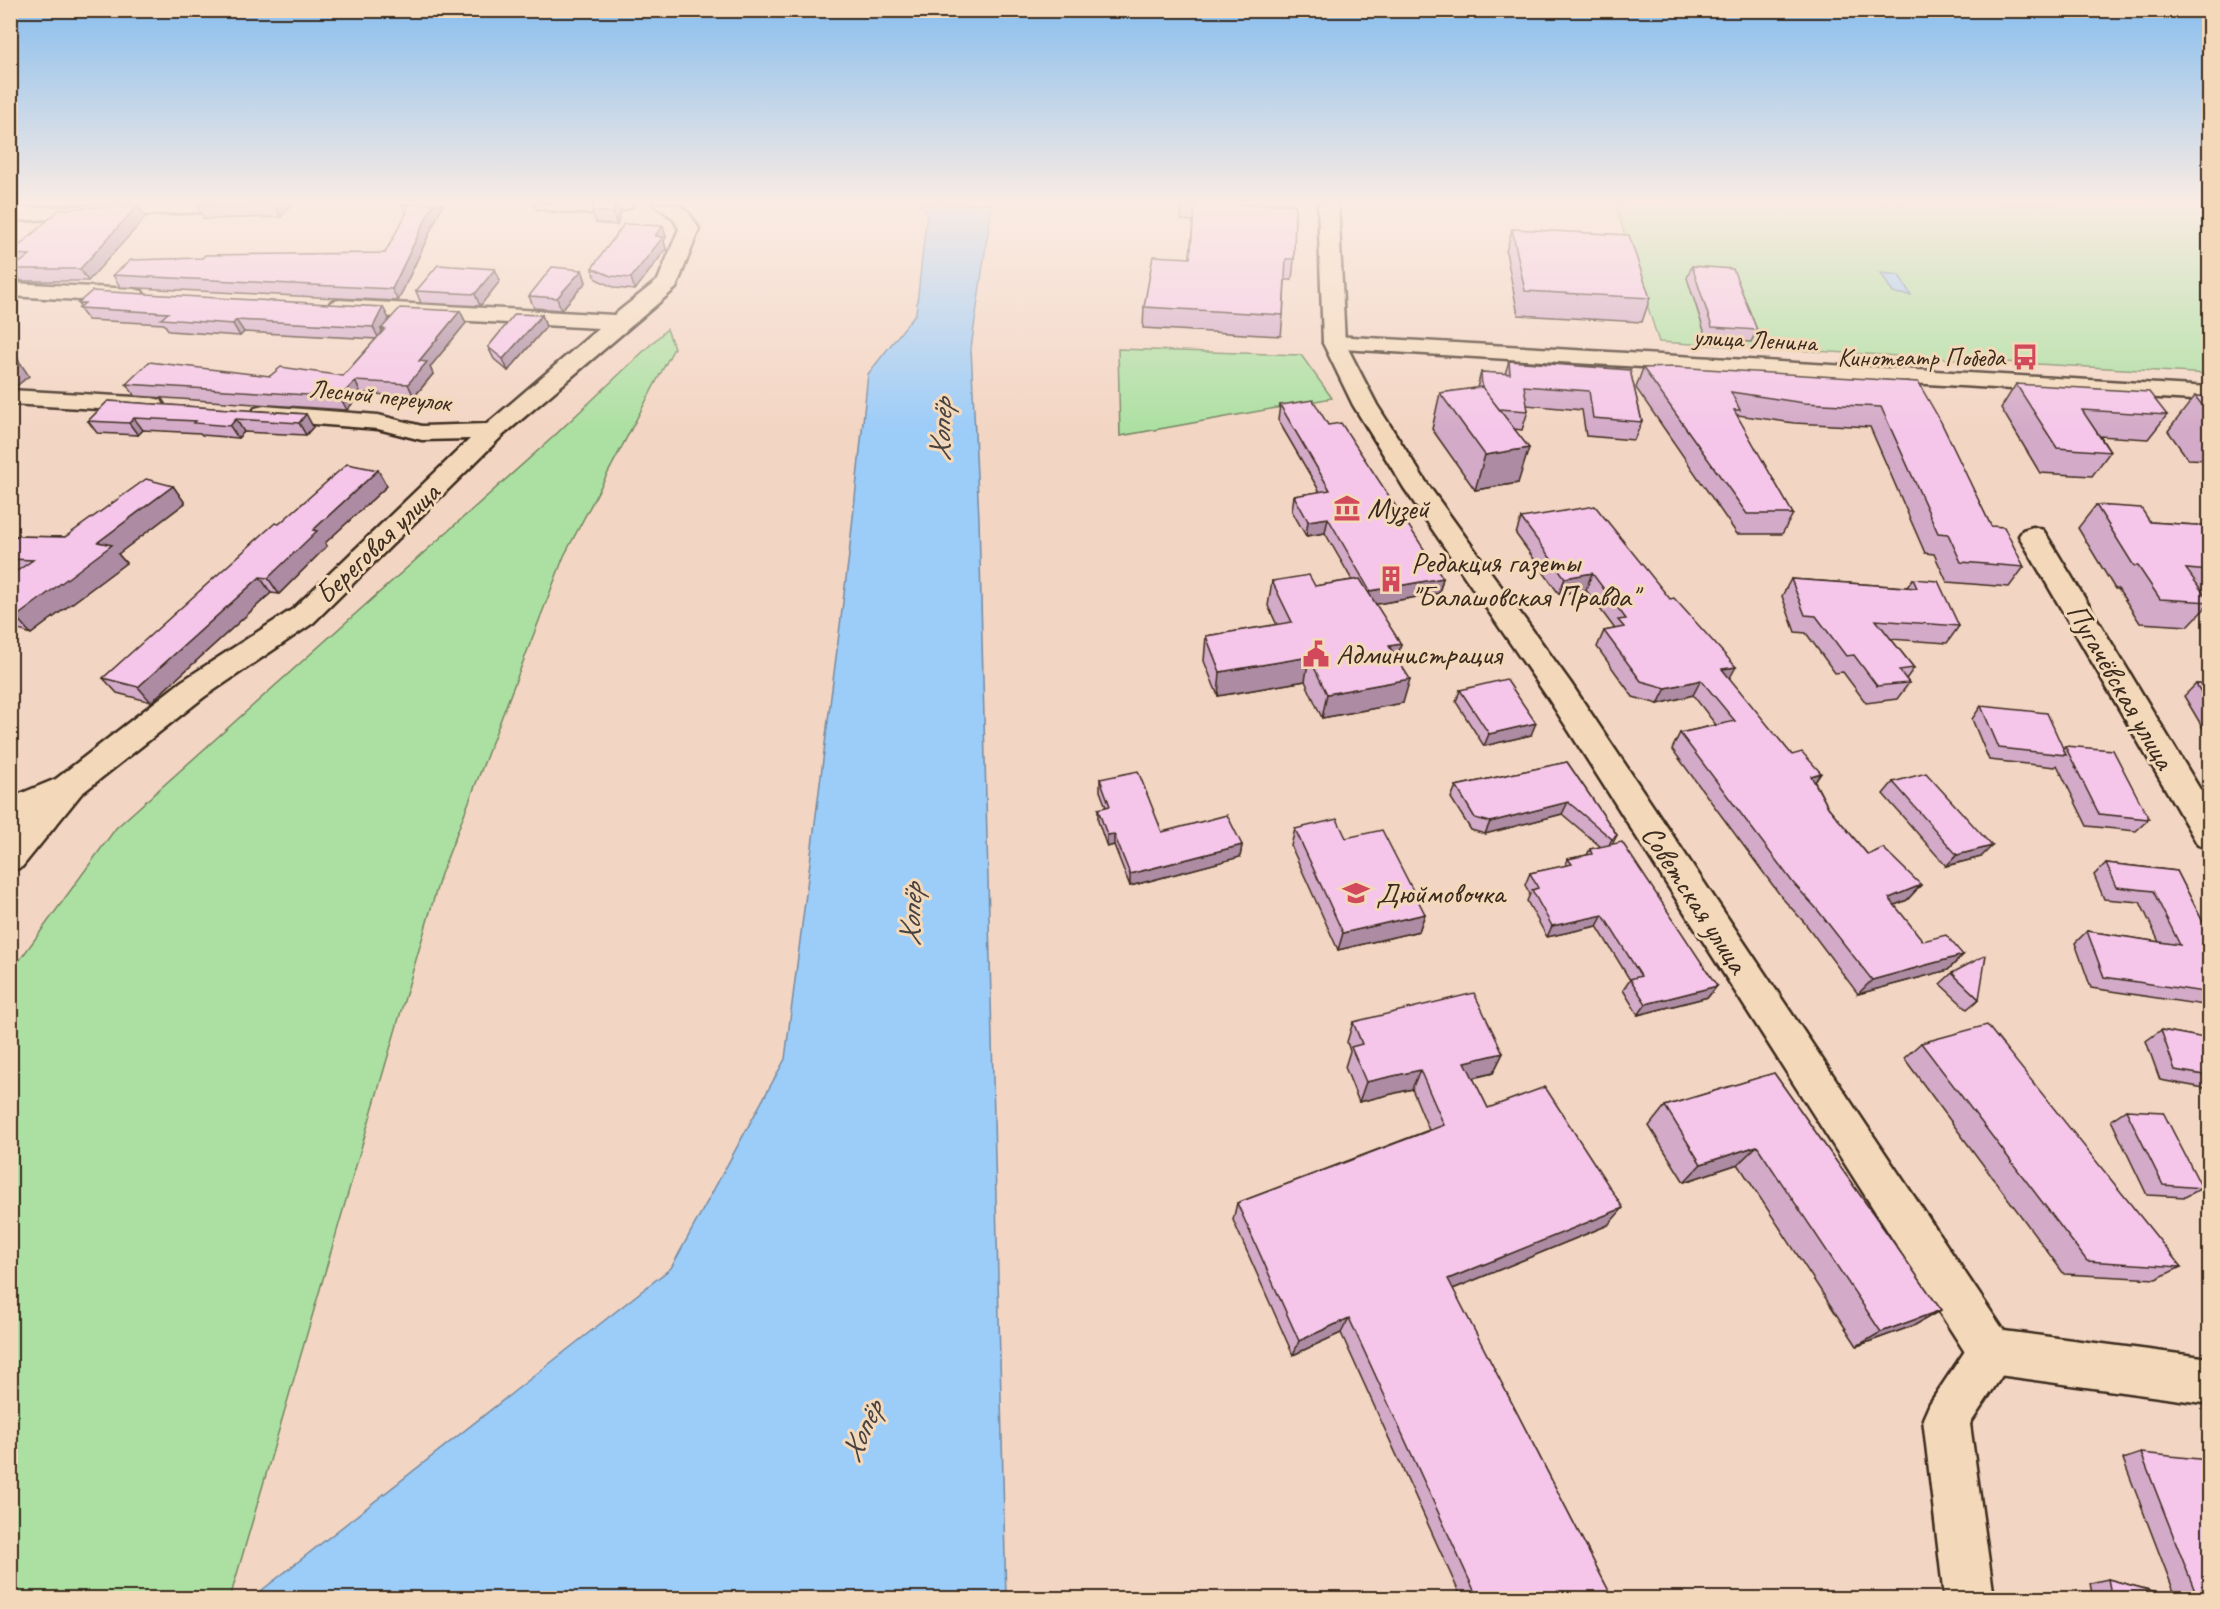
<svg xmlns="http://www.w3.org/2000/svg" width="2220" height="1609" viewBox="0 0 2220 1609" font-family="Caveat,sans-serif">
<rect width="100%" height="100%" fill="#f3d5c3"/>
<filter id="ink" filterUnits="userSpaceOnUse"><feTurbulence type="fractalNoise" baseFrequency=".0167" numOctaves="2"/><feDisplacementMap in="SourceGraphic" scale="12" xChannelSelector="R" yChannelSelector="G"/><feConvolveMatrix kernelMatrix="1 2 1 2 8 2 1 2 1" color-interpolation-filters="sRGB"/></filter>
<g filter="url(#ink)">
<g fill="#ace0a2" stroke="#748560" stroke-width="1.5">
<polygon points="1615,204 2209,204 2209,374 1659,342"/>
<polygon points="667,329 674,348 564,556 441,874 230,1598 11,1598 11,972 116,828 552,438"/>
<polygon points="1118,349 1301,355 1332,398 1120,436"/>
</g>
<g fill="#9cccf8" stroke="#758ba1" stroke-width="1.5">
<polygon points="917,204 992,204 971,348 979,519 1006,1598 252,1598 671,1268 785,1059 849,555 868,374 916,313 927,212"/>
<polygon points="1881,273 1899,275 1911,295 1893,293"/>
</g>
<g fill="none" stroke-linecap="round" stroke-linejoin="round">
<g stroke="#3b2a1e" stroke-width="5">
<g id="minor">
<polygon points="111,204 259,204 249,210 10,221 10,209"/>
<path d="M535,204H634C623,219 555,212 538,208Z"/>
<path d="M653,204C681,204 685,204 699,229L676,288L502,436L313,623L204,697L81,794L22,867L10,871V832L18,823L10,826V798L56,779L182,681L293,609L470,439L422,440L378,429L264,420L255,418L252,413L255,408L264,406L378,415L422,426L487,424L599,328L339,314L331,312L328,307L331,302L339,300L614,315L658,280L679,229L673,218Z"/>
<polygon points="10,283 134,289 142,291 145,296 142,301 134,303 10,296"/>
<polygon points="1334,336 2210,387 2210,401 1326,348 1323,343 1326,338"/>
<polygon points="10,390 152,398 161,400 164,405 161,410 152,412 10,404"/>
<polygon points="2033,527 2043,530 2047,536 2210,806 2210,849 2198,845 2019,536 2023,530"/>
<polygon points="1991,1330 2007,1336 2013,1352 2007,1368 1970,1424 1994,1598 1944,1598 1923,1419 1930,1403 1975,1336"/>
</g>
</g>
<g stroke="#3b2a1e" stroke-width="5">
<polygon id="tertiary" points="1318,204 1338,204 1345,343 1377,405 1428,485 1570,682 2004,1331 2210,1358 2210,1404 1991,1374 1975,1368 1548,698 1404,488 1353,405 1323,343"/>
</g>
<use href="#minor" fill="#f3d9ba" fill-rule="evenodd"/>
<use href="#tertiary" fill="#f3d9ba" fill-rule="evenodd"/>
</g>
<g fill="#d3aac8" stroke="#3b2a1e" stroke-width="1.5">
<polygon points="291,204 281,217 204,219 198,207"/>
<polygon points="402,204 443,204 398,301 120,287 113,275 385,253 406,214"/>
<polygon points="1182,204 1295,204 1294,259 1292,280 1285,280 1283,315 1281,336 1143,328 1144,307 1190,258 1193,221 1181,220"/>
<polygon points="592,211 620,213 617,225 596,223"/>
<polygon points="146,217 88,281 21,281 12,269 17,266 10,256 10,254"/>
<polygon points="1512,229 1650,298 1642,322 1518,315 1506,252"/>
<polygon points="666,237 664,241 666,249 635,290 615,288 596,279 592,268"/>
<polygon points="1692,266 1757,330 1751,342 1707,340 1687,278"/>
<polygon points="495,269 500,281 480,306 421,303 416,291"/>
<polygon points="582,270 586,282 561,310 534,308 529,296"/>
<polygon points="78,303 389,319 388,322 460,311 466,323 430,367 433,374 414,397 361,393 347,410 135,396 126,384 270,376 343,376 376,339 244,332 240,336 169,331 164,324 88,320 79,308 81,307"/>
<polygon points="542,315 546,327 508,371 494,359 488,347"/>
<polygon points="1509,361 1630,370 1642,422 1634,440 1586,436 1582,410 1527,405 1528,411 1522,430 1514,429 1518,483 1475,490 1432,429 1440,393 1477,388 1481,372 1505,374"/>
<polygon points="1643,368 1918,382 1991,526 2024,567 2009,587 1947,582 1934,554 1925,553 1870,427 1794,423 1738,415 1737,417 1793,514 1782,534 1737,534 1636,388"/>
<polygon points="2016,384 2167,415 2148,439 2100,436 2110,452 2092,476 2040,473 2001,408"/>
<polygon points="2195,396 2210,397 2210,460 2188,459 2168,431"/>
<polygon points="108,401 306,414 313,427 306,435 244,432 238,438 202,435 200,433 143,430 138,435 97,433 88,421"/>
<polygon points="1280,405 1328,425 1443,578 1439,593 1376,604 1397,660 1403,703 1322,718 1305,681 1218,696 1204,661 1206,636 1277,625 1268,606 1272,581 1315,586 1352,580 1325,533 1306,536 1292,511 1294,496 1320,492 1278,420"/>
<polygon points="173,486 185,503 118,554 126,563 31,634 10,627 10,576 11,576 10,576 10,536 65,537"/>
<polygon points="387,486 325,543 327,546 279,594 271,593 151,702 117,693 103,678 279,524"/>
<polygon points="2096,505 2150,522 2210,526 2210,596 2205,595 2210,603 2188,626 2140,623 2118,589 2115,589 2078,528"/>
<polygon points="1521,518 1729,679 1792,755 1821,773 1815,782 1828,807 1868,855 1921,885 1907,900 1894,905 1923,941 1963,955 1948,970 1858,994 1804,922 1783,899 1672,749 1680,733 1716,725 1693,695 1658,704 1633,697 1597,647 1604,631 1615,629 1586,590 1559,594 1516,534"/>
<polygon points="1791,579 1907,587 1913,579 1959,626 1947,643 1891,639 1914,668 1906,679 1909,683 1897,699 1866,703 1843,672 1835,673 1806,633 1795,632 1782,596"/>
<polygon points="2196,684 2210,685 2210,733 2206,733 2184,696"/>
<polygon points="1460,690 1531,735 1484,746 1456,702"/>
<polygon points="1981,706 2063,748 2065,746 2149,819 2136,831 2087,826 2057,765 2055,767 1989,760 1972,719"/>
<polygon points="1567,762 1617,835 1612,844 1717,986 1708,997 1638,1015 1623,990 1630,980 1597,926 1547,937 1527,901 1530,894 1525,885 1530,873 1565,866 1568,859 1587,855 1590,849 1601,847 1562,814 1485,834 1471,830 1451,798 1456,786"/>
<polygon points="1100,779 1162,832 1242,845 1240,857 1130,886 1114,845 1107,847 1098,821 1098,809 1106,807 1100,791"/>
<polygon points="1893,782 1981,857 1946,866 1883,794"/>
<polygon points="1295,829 1346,838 1425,914 1419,931 1338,950 1291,846"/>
<polygon points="2106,863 2177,871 2210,936 2210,1006 2091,988 2075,943 2087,931 2159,942 2140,902 2104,899 2094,875"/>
<polygon points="1952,973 1979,999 1967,1009 1940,984"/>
<polygon points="1353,1022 1503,1053 1493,1073 1473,1078 1488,1108 1608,1225 1453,1289 1613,1599 1462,1599 1341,1333 1293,1355 1233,1220 1237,1203 1429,1130 1412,1089 1359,1102 1345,1067 1350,1051 1347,1042"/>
<polygon points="2161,1030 2210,1039 2210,1089 2160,1080 2146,1041"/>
<polygon points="1921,1043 2181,1267 2156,1279 2064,1274 1904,1058"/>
<polygon points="1774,1073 1941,1310 1915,1325 1857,1346 1738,1164 1684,1182 1649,1126 1665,1106"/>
<polygon points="2126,1110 2202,1188 2185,1197 2147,1195 2111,1120"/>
<polygon points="2141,1453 2210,1599 2093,1599 2090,1583 2108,1579 2176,1597 2123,1459"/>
</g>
<g fill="#ac8ba3" stroke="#3b2a1e" stroke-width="1.5">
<polygon points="276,204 291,204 281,217 275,205"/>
<polygon points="433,204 443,204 398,301 392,289"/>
<polygon points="616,204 618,204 620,213 617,225 613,213"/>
<polygon points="138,205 146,217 88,281 80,269"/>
<polygon points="663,226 666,237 664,241 666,249 635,290 631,278 655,236"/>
<polygon points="495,269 500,281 480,306 475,294"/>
<polygon points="582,270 586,282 561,310 557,298"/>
<polygon points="383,307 389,319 384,329 381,329 382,332 379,339 373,327"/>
<polygon points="460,311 466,323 430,367 433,374 414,397 408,384 419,361"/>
<polygon points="542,315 546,327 508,371 503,359"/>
<polygon points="236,320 244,332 240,336 233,324"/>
<polygon points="17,358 29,376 14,388 10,384 10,363"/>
<polygon points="355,381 361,393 347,410 340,397"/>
<polygon points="306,414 313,427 306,435 299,423"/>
<polygon points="134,418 143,430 138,435 129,423"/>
<polygon points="236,419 244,432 238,438 230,426"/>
<polygon points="1529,448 1518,483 1475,490 1485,455"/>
<polygon points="378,470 387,486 325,543 327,546 279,594 268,578 313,530"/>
<polygon points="173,486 185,503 118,554 126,563 31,634 16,617 98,542"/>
<polygon points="1328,518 1325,533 1306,536 1308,521"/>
<polygon points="1592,573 1586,590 1559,594 1565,578"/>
<polygon points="260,577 271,593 151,702 138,687"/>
<polygon points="1443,578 1439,593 1366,606 1370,591"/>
<polygon points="1401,644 1395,668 1389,646"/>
<polygon points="1309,657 1305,681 1218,696 1220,672"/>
<polygon points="1736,667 1727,683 1722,669"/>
<polygon points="1410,679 1403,703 1322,718 1327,694"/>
<polygon points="1701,680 1693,695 1658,704 1666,688"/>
<polygon points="1536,723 1531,735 1484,746 1489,734"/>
<polygon points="1821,773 1810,789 1811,776"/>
<polygon points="1568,802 1562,814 1485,834 1490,822"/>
<polygon points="1114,834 1114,845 1107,847 1107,835"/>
<polygon points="1617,835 1611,846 1606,851 1612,839"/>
<polygon points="1242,845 1240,857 1130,886 1130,874"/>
<polygon points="1992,846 1981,857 1946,866 1957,855"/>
<polygon points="1921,885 1907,900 1876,913 1889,898"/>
<polygon points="1425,914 1419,931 1338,950 1343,933"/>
<polygon points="1603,915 1597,926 1547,937 1552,926"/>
<polygon points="1963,955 1948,970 1858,994 1872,980"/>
<polygon points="1717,986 1708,997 1638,1015 1646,1004"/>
<polygon points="1503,1053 1493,1073 1455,1082 1465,1062"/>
<polygon points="1420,1070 1412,1089 1359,1102 1366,1082"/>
<polygon points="1757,1146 1738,1164 1684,1182 1701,1164"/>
<polygon points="1623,1208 1608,1225 1438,1295 1448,1279"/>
<polygon points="1941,1310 1915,1325 1857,1346 1881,1332"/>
<polygon points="1349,1318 1341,1333 1293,1355 1299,1341"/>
</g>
<g fill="#f5c6e9" stroke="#3b2a1e" stroke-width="1.5">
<polygon points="200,204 276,204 275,205 198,207"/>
<polygon points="402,204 433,204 392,289 113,275 131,260 202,258 205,255 385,253 407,212 408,205 401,205"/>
<polygon points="593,204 616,204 613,213 592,211"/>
<polygon points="1195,204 1295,204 1294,259 1286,259 1283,315 1144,307 1153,256 1190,258"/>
<polygon points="138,205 80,269 12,269 30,255 10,254 60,209"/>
<polygon points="624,224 663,226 655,236 663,237 631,278 611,276 592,268"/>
<polygon points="1512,229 1629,235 1650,298 1525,291"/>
<polygon points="438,265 495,269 475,294 416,291"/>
<polygon points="1692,266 1733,269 1757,330 1712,327"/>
<polygon points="552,267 582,270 557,298 529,296"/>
<polygon points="92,291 383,307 373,327 236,320 233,324 161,319 168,313 79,308 85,303 78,303"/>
<polygon points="400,308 460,311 419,361 427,362 408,384 355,381 340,397 126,384 149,362 270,376 281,367 343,376 385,329 381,329"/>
<polygon points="515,314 542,315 503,359 488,347"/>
<polygon points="10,358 17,358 10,363"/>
<polygon points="1509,361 1630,370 1642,422 1593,418 1589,391 1524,386 1528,411 1499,409 1482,388 1481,372 1510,374"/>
<polygon points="10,363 20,364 10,371"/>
<polygon points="1674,367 1918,382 1941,422 1991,526 2004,527 2024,567 1961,562 1948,534 1938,533 1881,407 1804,403 1731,392 1740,410 1734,410 1793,514 1747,514 1643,368"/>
<polygon points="2016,384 2149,392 2167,415 2082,410 2110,452 2057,448"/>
<polygon points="1482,387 1529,448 1485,455 1440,393"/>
<polygon points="2195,396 2210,397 2210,415"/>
<polygon points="1313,400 1328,425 1341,423 1443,578 1370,591 1328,518 1308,521 1294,496 1330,490 1280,405"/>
<polygon points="108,401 306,414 299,423 236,419 230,426 194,423 196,421 134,418 129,423 88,421"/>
<polygon points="347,464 378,470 313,530 317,531 268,578 260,577 138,687 103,678 275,523 279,524"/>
<polygon points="146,479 173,486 98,542 112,545 16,617 10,615 10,576 33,560 10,559 10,536 65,537"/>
<polygon points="2096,505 2141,508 2150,522 2210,526 2210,571 2186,569 2210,602 2160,599 2138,566 2134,566"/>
<polygon points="1595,506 1670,599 1674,598 1736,667 1722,669 1792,755 1802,752 1821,773 1811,776 1828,807 1868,855 1883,848 1921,885 1889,898 1923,941 1946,935 1963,955 1872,980 1816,908 1794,884 1680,733 1735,721 1701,680 1666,688 1641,681 1604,631 1624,627 1618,620 1626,619 1592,573 1565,578 1521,518"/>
<polygon points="1309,575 1315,586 1360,579 1401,644 1389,646 1410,679 1327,694 1309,657 1220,672 1206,636 1292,622 1272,581"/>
<polygon points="1791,579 1917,588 1913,579 1938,581 1959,626 1876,620 1914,668 1899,670 1909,683 1877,686 1854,655 1846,656 1816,616 1805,615"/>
<polygon points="1506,679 1536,723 1489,734 1460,690"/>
<polygon points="2196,684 2210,685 2210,706"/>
<polygon points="1981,706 2047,713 2066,755 1999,748"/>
<polygon points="2065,746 2113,750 2149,819 2099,814"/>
<polygon points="1567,762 1617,835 1612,839 1568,802 1490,822 1475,818 1456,786"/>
<polygon points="1138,771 1162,832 1227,815 1242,845 1130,874 1114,834 1107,835 1098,809 1110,806 1100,779"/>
<polygon points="1926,773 1992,846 1957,855 1893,782"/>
<polygon points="1337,819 1346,838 1382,830 1425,914 1343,933 1295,829"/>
<polygon points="1622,842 1717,986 1646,1004 1630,979 1641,976 1603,915 1552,926 1532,890 1538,888 1530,873 1572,864 1568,859 1592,854 1590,849"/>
<polygon points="2106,863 2177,871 2210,936 2210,993 2104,977 2087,931 2180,945 2153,891 2117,887"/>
<polygon points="1986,955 1979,999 1952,973"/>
<polygon points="1474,993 1503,1053 1465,1062 1488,1108 1545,1087 1623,1208 1448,1279 1613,1599 1478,1599 1349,1318 1299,1341 1237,1203 1444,1125 1420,1070 1366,1082 1351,1047 1362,1044 1353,1022"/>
<polygon points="1987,1025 2181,1267 2087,1261 1921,1043"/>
<polygon points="2161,1030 2210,1039 2210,1076 2175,1070"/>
<polygon points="1774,1073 1941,1310 1881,1332 1757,1146 1701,1164 1665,1106"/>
<polygon points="2126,1110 2163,1112 2202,1188 2163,1185"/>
<polygon points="2141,1453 2208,1460 2210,1462 2210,1599 2198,1599"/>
<polygon points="2108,1579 2182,1599 2112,1599"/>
</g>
</g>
<linearGradient id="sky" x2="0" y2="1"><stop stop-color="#89beee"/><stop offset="0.47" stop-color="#faece4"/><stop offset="1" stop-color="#faece4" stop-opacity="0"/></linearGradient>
<rect width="2220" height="430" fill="url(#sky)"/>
<defs>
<g id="bus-bare" transform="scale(2.07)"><path d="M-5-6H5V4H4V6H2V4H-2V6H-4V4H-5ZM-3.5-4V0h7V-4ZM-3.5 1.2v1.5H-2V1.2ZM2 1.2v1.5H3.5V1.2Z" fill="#d1495b" stroke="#f3d9ba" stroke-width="2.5" paint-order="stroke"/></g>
<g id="museum-bare" transform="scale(2.07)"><path d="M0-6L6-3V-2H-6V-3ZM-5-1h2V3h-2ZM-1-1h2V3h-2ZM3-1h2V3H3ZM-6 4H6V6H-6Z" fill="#d1495b" stroke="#f3d9ba" stroke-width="2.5" paint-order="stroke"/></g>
<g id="building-bare" transform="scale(2.07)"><path d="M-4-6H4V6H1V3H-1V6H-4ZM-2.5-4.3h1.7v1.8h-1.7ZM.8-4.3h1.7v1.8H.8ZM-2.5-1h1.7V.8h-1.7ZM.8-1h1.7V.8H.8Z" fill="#d1495b" stroke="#f3d9ba" stroke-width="2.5" paint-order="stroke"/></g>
<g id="civic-bare" transform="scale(2.07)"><path d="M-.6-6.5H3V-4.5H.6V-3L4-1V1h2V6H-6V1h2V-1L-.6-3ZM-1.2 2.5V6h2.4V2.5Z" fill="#d1495b" stroke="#f3d9ba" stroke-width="2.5" paint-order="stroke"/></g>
<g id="school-bare" transform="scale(2.07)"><path d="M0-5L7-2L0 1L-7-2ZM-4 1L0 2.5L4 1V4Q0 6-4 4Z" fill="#d1495b" stroke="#f3d9ba" stroke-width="2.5" paint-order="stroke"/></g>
</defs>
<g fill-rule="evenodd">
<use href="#bus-bare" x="2025" y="357"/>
<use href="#museum-bare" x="1347" y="508"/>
<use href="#building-bare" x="1391" y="579"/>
<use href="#civic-bare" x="1316" y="654"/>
<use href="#school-bare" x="1356" y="893"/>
</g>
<g text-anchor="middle" stroke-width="6" stroke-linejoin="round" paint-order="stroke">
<g font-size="26" fill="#3b2a1e" stroke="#f3d9ba">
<text transform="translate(1755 339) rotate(3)" y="9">улица Ленина</text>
<text transform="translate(380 395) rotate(6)" y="9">Лесной переулок</text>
</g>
<g font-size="26" fill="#3b2a1e" stroke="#f3d9ba" text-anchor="end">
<text x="2005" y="366">Кинотеатр Победа</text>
</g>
<g font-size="30" fill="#3b2a1e" stroke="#f3d9ba" text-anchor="start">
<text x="1367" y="518">Музей</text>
<text x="1411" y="572">Редакция газеты<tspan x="1411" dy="34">"Балашовская Правда"</tspan></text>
<text x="1336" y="664">Администрация</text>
<text x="1376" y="903">Дюймовочка</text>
</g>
<g font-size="30" fill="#3b2a1e" stroke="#f3d9ba">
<text transform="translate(377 543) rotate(-44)" y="10">Береговая улица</text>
<text transform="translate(2121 686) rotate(60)" y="10">Пугачёвская улица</text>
<text transform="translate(1695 899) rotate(57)" y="10">Советская улица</text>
</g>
<g font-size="32" font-style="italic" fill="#4a423f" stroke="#f3d9ba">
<text transform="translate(940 430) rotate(-87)" y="11">Хопёр</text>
<text transform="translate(910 915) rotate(-87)" y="11">Хопёр</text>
<text transform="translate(861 1431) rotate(-65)" y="11">Хопёр</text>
</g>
</g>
<rect width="2220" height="1609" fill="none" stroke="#f3d9ba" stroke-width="36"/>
<rect x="18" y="18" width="2184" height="1573" fill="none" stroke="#3b2a1e" stroke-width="2" filter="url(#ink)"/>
</svg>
